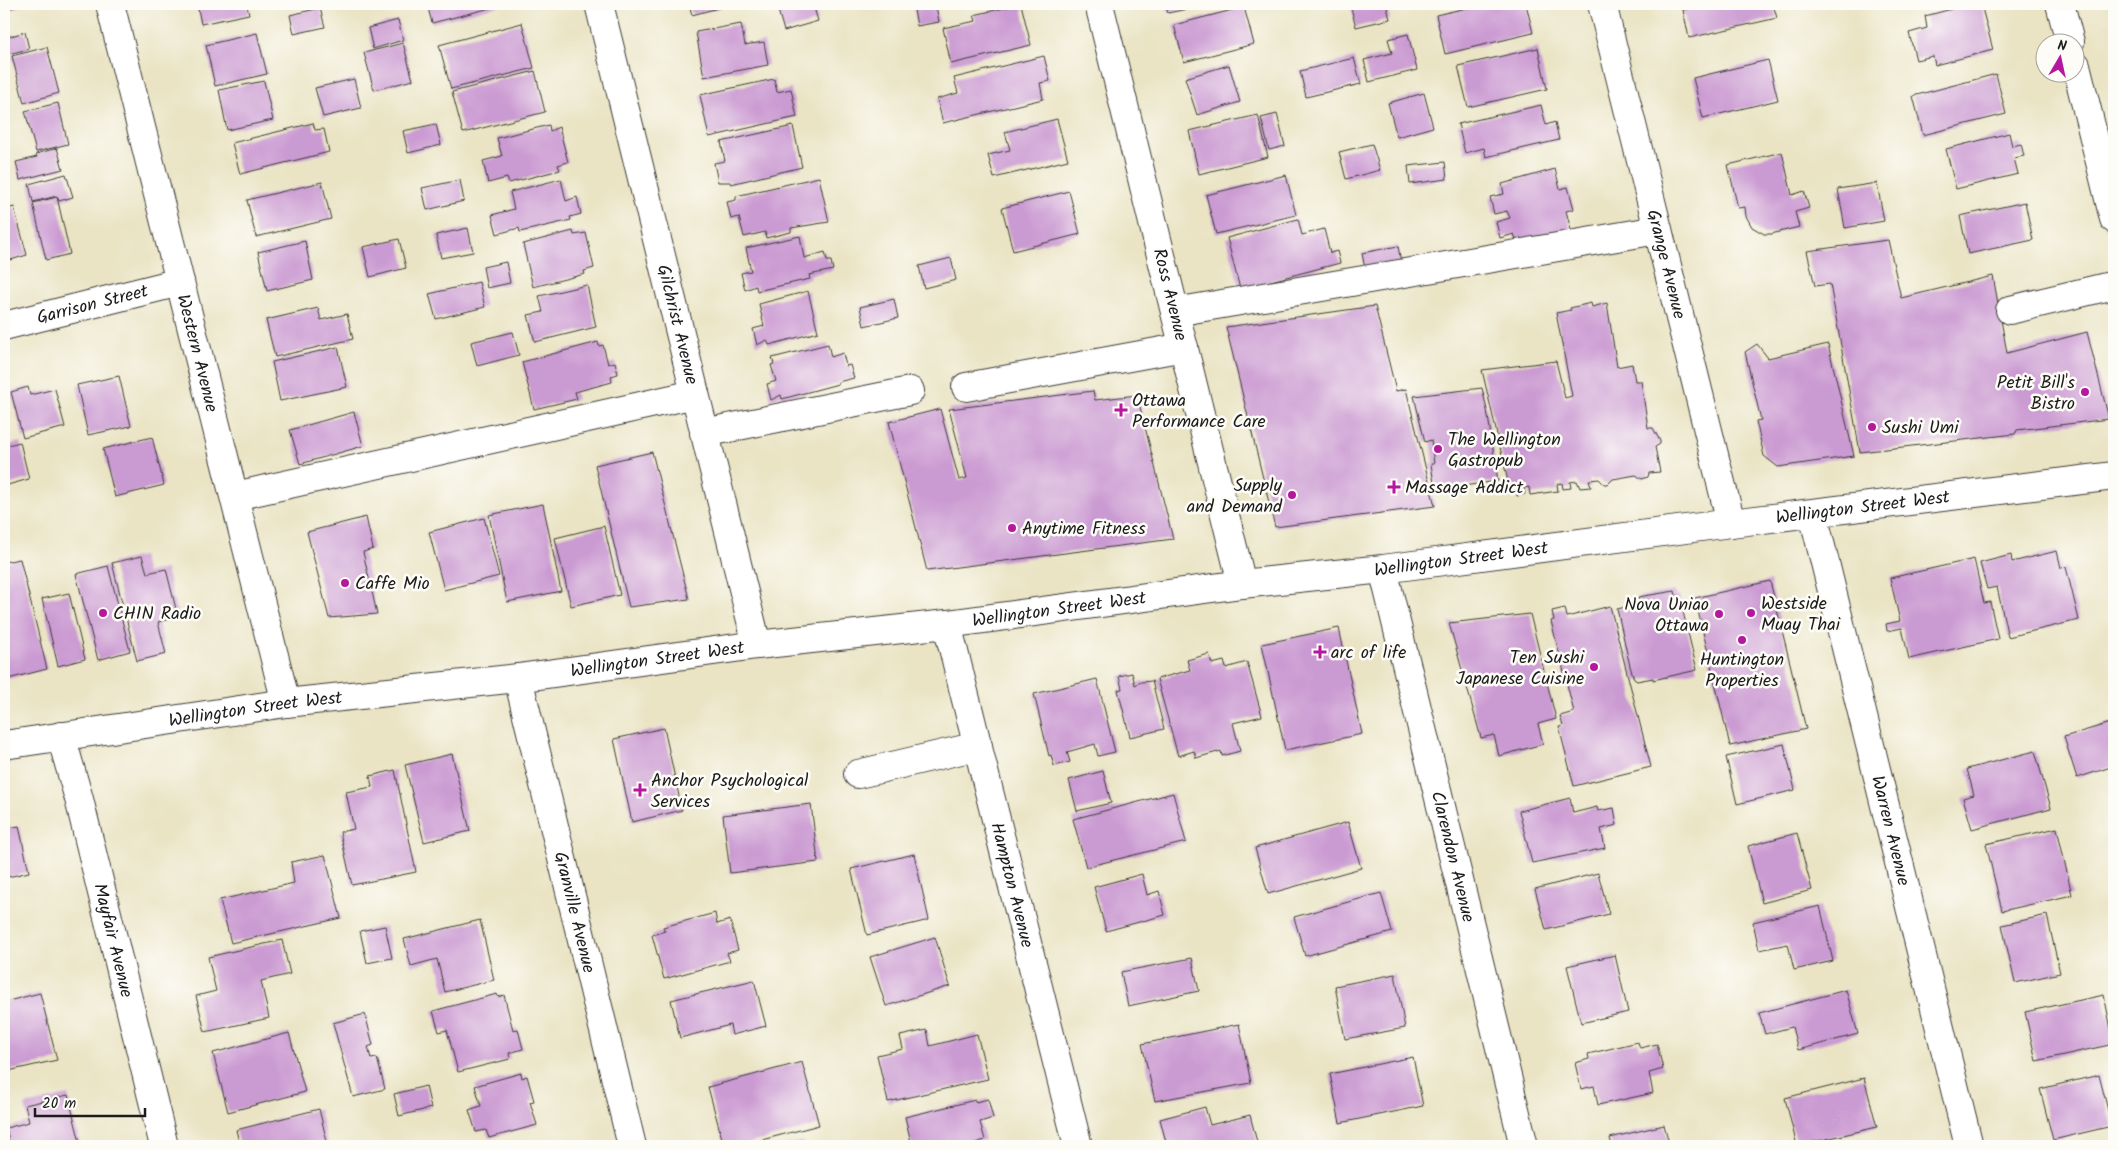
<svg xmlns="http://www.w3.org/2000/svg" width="2118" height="1150" viewBox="0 0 2118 1150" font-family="Kalam,sans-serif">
<rect width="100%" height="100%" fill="#fdfcf7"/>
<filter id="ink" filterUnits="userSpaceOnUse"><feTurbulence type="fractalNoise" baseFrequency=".02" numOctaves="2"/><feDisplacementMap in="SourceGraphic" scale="10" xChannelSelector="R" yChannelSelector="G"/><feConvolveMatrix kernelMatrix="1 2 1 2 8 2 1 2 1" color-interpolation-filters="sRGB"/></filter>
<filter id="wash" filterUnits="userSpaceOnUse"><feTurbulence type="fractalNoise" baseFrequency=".0096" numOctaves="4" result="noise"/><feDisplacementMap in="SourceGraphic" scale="20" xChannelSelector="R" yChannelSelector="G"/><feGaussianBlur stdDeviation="1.12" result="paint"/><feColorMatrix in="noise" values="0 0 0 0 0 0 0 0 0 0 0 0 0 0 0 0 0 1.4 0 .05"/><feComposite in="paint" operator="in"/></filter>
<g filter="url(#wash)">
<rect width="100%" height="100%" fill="#eae4c5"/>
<g id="blocks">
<g fill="#ca9ad2">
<polygon points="4,4 26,4 4,10"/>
<polygon points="197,4 255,4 255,5 247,6 249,14 201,24"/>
<polygon points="427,4 506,4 432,23"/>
<polygon points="689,4 733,4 692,15"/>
<polygon points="800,4 813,4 818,21 784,31 778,10"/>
<polygon points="1021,4 1031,45 951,64 943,28 976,21 974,15"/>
<polygon points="1165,4 1206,4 1206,5 1168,13"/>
<polygon points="1350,4 1386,4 1390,19 1356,27"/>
<polygon points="1484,4 1526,4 1533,33 1445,54 1436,15"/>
<polygon points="1709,4 1773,4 1777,18 1689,38 1683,10"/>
<polygon points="1971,4 1981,4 1993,50 1935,65 1933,56 1916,60 1909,33 1927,28 1925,16"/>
<polygon points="936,6 939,22 917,26 914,10"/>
<polygon points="1244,7 1254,44 1184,62 1174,25"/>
<polygon points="320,8 325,27 294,34 290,15"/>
<polygon points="398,20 403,40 373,49 368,28"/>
<polygon points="522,23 534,68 451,89 439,45"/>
<polygon points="741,24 745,45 764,42 768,65 704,77 696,32"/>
<polygon points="25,32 29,49 4,55 4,38"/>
<polygon points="257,33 267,74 215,86 206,45"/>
<polygon points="1408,34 1417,70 1369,82 1364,60 1392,53 1388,39"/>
<polygon points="403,43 413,80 374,90 364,53"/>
<polygon points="47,47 59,93 24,103 12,56"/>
<polygon points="1538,48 1547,89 1468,107 1458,66"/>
<polygon points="1044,56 1050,81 1040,83 1043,99 943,123 937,99 958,93 954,78"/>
<polygon points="1354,58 1361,84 1306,97 1300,71"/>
<polygon points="1768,60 1778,100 1703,118 1693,78"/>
<polygon points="1229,65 1240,102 1197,115 1185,78"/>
<polygon points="535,71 545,112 463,133 452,92"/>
<polygon points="1996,74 2006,114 1923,135 1913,96"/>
<polygon points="354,79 361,108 323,117 315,88"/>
<polygon points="774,79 777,92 791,89 797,117 709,137 700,95"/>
<polygon points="264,81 273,120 227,130 219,90"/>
<polygon points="1424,93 1433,127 1397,137 1388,103"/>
<polygon points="58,103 68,144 36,152 25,111"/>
<polygon points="1541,105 1546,125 1555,122 1559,140 1486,157 1484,148 1465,153 1458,124"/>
<polygon points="1277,114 1285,146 1269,150 1261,118"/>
<polygon points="1258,115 1268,157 1199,174 1189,131"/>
<polygon points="1057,119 1068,160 994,178 988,155 1010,150 1005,132"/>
<polygon points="313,123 315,130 324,129 329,152 240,174 232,143"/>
<polygon points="436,124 441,145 408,153 403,131"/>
<polygon points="549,125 550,131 559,127 568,162 558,165 560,170 509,183 507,178 488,183 483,161 502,156 497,138"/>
<polygon points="793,126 802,167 731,184 730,182 718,182 714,163 725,161 721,142"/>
<polygon points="2009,133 2012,146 2021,144 2024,156 2014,158 2018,174 1956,189 1946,149"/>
<polygon points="1372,144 1380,170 1346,179 1339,152"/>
<polygon points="57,148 63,169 20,180 16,162 37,157 36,154"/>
<polygon points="1782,152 1792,195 1804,191 1809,208 1795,212 1799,227 1771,234 1764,234 1752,227 1746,216 1745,207 1738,208 1728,165"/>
<polygon points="1445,162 1447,179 1410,184 1408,166"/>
<polygon points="1555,169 1560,189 1568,187 1574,209 1566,211 1571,230 1518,245 1514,234 1500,238 1496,222 1510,218 1507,211 1494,214 1490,197 1504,194 1502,184"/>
<polygon points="66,174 73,197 59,201 57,196 33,202 29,184"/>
<polygon points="1286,175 1296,215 1216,234 1206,195"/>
<polygon points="819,177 829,222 791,228 791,232 766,238 765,232 744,237 739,217 731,219 727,202 736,200 736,196"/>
<polygon points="561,179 566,201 577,197 581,214 570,217 571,220 520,232 519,228 497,234 492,215 514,209 510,192"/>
<polygon points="460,180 464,201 427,210 422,188"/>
<polygon points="322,182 331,219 256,237 247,200"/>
<polygon points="1877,183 1884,221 1845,228 1838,189"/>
<polygon points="1069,191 1080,234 1013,251 1002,208"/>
<polygon points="57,197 70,254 46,260 33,203"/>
<polygon points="2025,202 2033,240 1968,254 1960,216"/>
<polygon points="14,207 27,255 4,262 4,210"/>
<polygon points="1298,219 1302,235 1324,229 1330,253 1337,251 1340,263 1240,289 1227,238"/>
<polygon points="468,228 473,252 441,258 436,235"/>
<polygon points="573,231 574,235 586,233 594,268 584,271 585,274 533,287 523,244"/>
<polygon points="800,236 804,258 825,252 827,261 831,261 833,270 809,275 810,279 757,291 756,286 745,290 741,273 751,271 746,248"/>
<polygon points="399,239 406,268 370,277 363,247"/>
<polygon points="1888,240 1901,298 1993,276 2007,353 2087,332 2109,419 2017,430 2015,434 1860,452 1830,284 1815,286 1807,251"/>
<polygon points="305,241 313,280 267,291 258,252"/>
<polygon points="1398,246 1402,268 1366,275 1362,253"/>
<polygon points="951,258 956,280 924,288 919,266"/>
<polygon points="506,262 510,283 487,288 483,267"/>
<polygon points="479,282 485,307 436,319 429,294"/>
<polygon points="587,285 596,327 535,342 528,315 543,312 539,296"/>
<polygon points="808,291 818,332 769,345 767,340 757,345 753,329 764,326 759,304"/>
<polygon points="894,299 898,318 864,326 860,307"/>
<polygon points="1591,303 1592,307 1607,303 1617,367 1632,364 1635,381 1641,381 1648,428 1653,428 1660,441 1660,444 1655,447 1660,472 1649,473 1648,477 1642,479 1636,475 1613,479 1608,484 1604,484 1599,479 1589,480 1591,487 1580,488 1577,481 1570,482 1571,488 1563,489 1562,483 1557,484 1558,491 1530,495 1529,487 1524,488 1525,494 1517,496 1516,489 1510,490 1482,370 1556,361 1565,398 1572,396 1556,313 1571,310 1570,308"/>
<polygon points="1375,306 1396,391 1406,389 1435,506 1275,527 1226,327"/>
<polygon points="318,308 321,320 347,314 353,339 275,357 266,320"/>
<polygon points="513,332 519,355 477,366 471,342"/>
<polygon points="598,342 599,346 603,345 608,364 615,362 618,374 611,376 612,382 575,392 577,399 534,409 522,362"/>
<polygon points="828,344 831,357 843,353 846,366 850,365 854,378 838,382 838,384 782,399 781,395 771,400 767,384 776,381 771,365 774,364 772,358"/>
<polygon points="1757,344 1768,358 1828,344 1854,456 1778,467 1764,456 1756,421 1761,420 1745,352"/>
<polygon points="338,347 347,387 280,401 272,362"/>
<polygon points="119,376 131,426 88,435 77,385"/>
<polygon points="28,387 30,395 55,389 65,427 23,438 11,392"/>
<polygon points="1482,388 1487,410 1498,481 1435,490 1431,464 1434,464 1431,440 1425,442 1414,396"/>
<polygon points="1093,391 1095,400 1137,395 1173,539 927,571 889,422 940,409 959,480 967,478 949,409"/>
<polygon points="354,412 363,446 300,464 290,430"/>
<polygon points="152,437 164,485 115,497 103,449"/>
<polygon points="20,442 29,479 4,486 4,446"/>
<polygon points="652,452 689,599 629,607 595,465"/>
<polygon points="543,504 561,591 507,602 489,515"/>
<polygon points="366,517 373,549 363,552 377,614 329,618 307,532"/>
<polygon points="484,518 499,576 444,590 429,532"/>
<polygon points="604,526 620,595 571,606 555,538"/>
<polygon points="2057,551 2061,568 2066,567 2079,620 2008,637 1997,587 1987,589 1980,563 2011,555 2012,562"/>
<polygon points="142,556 147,573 166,569 178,617 158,622 166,654 137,661 112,563"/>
<polygon points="20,559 47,669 4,680 4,562"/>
<polygon points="1974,559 1984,603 1990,602 1998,639 1909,659 1902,628 1887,631 1886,624 1900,621 1890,578"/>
<polygon points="108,566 130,651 98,660 76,574"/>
<polygon points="1770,581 1806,729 1730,746 1695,598"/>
<polygon points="1675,591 1676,596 1679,595 1697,670 1653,680 1653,678 1637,681 1634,679 1630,666 1617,609 1640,604 1638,597"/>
<polygon points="69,593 85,659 58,666 42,599"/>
<polygon points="1610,606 1651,767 1574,786 1559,727 1563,726 1560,716 1574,712 1551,621 1554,620 1552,611 1565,608 1567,617"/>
<polygon points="1530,614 1556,719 1538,724 1543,744 1499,756 1494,735 1481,738 1449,623"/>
<polygon points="1339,628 1362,734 1285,750 1262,644"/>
<polygon points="1209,654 1212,664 1224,661 1226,668 1247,662 1262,716 1233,723 1240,751 1222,756 1221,751 1196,758 1194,751 1178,756 1157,679 1190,670 1187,660"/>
<polygon points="1132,673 1135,685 1141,682 1152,681 1164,729 1130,737 1118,690 1122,689 1119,676"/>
<polygon points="1097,679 1115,752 1098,756 1095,744 1067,752 1070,762 1054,766 1051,755 1049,756 1034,694"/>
<polygon points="2110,723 2114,736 2114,766 2077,778 2064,737"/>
<polygon points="664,728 682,810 632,822 614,739"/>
<polygon points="1784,744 1795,790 1737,804 1726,757"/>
<polygon points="2035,751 2051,808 1972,829 1963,798 1974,795 1967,769"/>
<polygon points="452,754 470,831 424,842 405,765"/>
<polygon points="395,770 416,872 352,885 340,832 354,829 346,792 372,787 370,776"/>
<polygon points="1103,771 1111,803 1077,811 1069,780"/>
<polygon points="1173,793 1186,842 1086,867 1073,819"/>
<polygon points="1570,798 1573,813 1597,807 1598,811 1614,808 1617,825 1601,829 1605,848 1532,863 1519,811"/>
<polygon points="811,804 818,862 730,873 723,815"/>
<polygon points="1348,822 1361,868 1268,894 1255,848"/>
<polygon points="19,826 29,872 4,878 4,829"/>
<polygon points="2057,828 2072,895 2002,911 1986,844"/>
<polygon points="1797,833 1812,890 1762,903 1748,846"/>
<polygon points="914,854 929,920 867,935 851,869"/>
<polygon points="325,855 341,918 231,943 220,900 294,883 291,862"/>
<polygon points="1598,873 1609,914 1546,930 1535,889"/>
<polygon points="1142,874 1147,895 1159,891 1165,915 1106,931 1094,887"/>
<polygon points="1381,893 1392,932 1305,956 1294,917"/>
<polygon points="1820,906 1833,961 1794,970 1788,944 1759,950 1753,922"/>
<polygon points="715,913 717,924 730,920 738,950 727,953 730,961 664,979 652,935 665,931 663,927"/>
<polygon points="2047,915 2060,973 2015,983 2002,925"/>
<polygon points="480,920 494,980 445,992 437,959 411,966 404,939"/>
<polygon points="385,926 392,958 367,963 360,931"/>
<polygon points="935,937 950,986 886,1006 870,957"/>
<polygon points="282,940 290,974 261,981 269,1018 205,1032 196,996 216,991 208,957"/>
<polygon points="1615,955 1628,1012 1581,1023 1567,966"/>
<polygon points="1192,958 1199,991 1128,1006 1121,972"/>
<polygon points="1395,974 1405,1028 1345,1039 1335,986"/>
<polygon points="754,980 766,1026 732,1035 730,1025 680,1038 671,1000"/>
<polygon points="1846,990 1858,1034 1798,1050 1792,1027 1765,1034 1759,1013"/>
<polygon points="40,993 57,1060 4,1072 4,1002"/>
<polygon points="497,994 498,997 504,995 513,1030 518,1029 523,1049 509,1053 510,1059 458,1072 447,1030 439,1032 433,1011"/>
<polygon points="2104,995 2114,1044 2036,1061 2025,1012"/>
<polygon points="365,1014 373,1045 368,1047 371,1059 377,1058 385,1089 353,1097 333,1023"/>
<polygon points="1239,1024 1251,1083 1155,1101 1142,1044"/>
<polygon points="927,1030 930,1046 977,1034 988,1079 888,1102 877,1055 903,1049 900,1036"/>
<polygon points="289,1033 305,1092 228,1112 213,1053"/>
<polygon points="1638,1042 1640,1048 1657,1044 1663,1069 1649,1073 1653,1093 1598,1105 1594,1086 1581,1089 1575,1063 1589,1059 1588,1054"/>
<polygon points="1413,1057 1423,1106 1340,1123 1330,1074"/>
<polygon points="802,1062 819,1125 739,1146 724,1146 708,1087"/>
<polygon points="521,1073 522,1078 527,1076 534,1101 530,1102 537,1125 489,1138 486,1130 476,1132 469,1110 481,1106 475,1086"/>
<polygon points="2099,1075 2112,1126 2053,1140 2040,1089"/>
<polygon points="1864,1078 1877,1127 1797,1146 1785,1098"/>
<polygon points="426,1086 431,1108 399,1116 394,1094"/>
<polygon points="68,1095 81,1146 10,1146 6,1128 29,1122 25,1105"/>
<polygon points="988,1099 993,1118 980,1122 985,1140 966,1146 912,1146 905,1117 975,1100 976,1102"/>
<polygon points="1205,1107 1210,1125 1250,1115 1258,1146 1167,1146 1160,1119"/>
<polygon points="319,1109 328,1146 240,1146 236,1130"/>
<polygon points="1664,1125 1670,1146 1612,1146 1610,1138"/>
<polygon points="803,1141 804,1146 785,1146 785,1145"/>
</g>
</g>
</g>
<g filter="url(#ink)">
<use href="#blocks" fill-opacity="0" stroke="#3b3a35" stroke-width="1"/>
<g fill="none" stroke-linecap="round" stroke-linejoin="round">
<g stroke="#3b3a35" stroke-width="30">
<g id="minor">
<path id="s1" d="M110,4L286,703"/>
<path id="s2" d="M599,4L757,645"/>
<path id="s3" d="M1099,4L1242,584"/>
<path id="s4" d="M1602,4L1731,523"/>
<polyline points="2060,4 2070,42"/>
<polyline points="2076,65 2114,219"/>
<polyline points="2010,310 2114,285"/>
<polyline points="1175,312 1658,230"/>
<path id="s5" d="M4,326L180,282"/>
<polyline points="966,387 1184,347"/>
<polyline points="704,433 910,391"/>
<polyline points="235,496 695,394"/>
<path id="s6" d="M1813,514L1969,1146"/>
<path id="s7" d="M1383,569L1524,1146"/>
<path id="s8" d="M947,624L1078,1146"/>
<path id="s9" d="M518,678L632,1146"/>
<path id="s10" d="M61,736L79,799L164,1146"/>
<polyline points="858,774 978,746"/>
</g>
</g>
<g stroke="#3b3a35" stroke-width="30">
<g id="major">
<path id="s11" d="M4,745L286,703L518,678L757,645L947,624L1242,584L1383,569L1731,523L2114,476"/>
</g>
</g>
<use href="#minor" stroke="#fff" stroke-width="28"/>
<use href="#major" stroke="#fff" stroke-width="28"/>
</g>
</g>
<g fill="#b5179e" stroke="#fdfcf7" stroke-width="2">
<circle cx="2085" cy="392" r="5"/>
<path d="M1118.5 402.5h5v5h5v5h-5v5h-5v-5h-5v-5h5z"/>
<circle cx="1872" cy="427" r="5"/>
<circle cx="1438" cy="449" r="5"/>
<path d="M1391.5 479.5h5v5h5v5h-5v5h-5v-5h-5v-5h5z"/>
<circle cx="1292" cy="495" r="5"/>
<circle cx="1012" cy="528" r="5"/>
<circle cx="345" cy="583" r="5"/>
<circle cx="103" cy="613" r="5"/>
<circle cx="1751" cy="613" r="5"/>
<circle cx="1719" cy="614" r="5"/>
<circle cx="1742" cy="640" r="5"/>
<path d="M1317.5 644.5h5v5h5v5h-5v5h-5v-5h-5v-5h5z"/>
<circle cx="1594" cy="667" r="5"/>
<path d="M637.5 782.5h5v5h5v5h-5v5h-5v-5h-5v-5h5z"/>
</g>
<g text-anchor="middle" stroke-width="5" stroke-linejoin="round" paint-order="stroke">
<g font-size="18" fill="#1c1c1c" stroke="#fdfcf7">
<text dy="6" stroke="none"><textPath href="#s4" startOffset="268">Grange Avenue</textPath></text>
<text dy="6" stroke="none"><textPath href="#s3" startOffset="299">Ross Avenue</textPath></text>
<text dy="6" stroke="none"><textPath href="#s5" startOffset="91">Garrison Street</textPath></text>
<text dy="6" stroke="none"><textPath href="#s2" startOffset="330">Gilchrist Avenue</textPath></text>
<text dy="6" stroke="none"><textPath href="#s1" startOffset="360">Western Avenue</textPath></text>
<text dy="6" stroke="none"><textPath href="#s11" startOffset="1874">Wellington Street West</textPath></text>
<text dy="6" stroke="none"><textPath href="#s11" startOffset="1469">Wellington Street West</textPath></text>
<text dy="6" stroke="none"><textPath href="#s11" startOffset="1064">Wellington Street West</textPath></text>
<text dy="6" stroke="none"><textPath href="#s11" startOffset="659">Wellington Street West</textPath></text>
<text dy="6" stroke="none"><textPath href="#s11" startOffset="254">Wellington Street West</textPath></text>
<text dy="6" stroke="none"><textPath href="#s6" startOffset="326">Warren Avenue</textPath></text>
<text dy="6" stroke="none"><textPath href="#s7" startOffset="296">Clarendon Avenue</textPath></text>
<text dy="6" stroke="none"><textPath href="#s8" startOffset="269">Hampton Avenue</textPath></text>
<text dy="6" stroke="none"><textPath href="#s9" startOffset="241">Granville Avenue</textPath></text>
<text dy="6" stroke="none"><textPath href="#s10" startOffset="211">Mayfair Avenue</textPath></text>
</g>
<g font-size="18" fill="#1c1c1c" stroke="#fdfcf7" text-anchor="start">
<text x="2075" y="388" text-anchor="end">Petit Bill's<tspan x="2075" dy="21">Bistro</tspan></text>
<text x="1132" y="406">Ottawa<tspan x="1132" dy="21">Performance Care</tspan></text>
<text x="1882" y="433">Sushi Umi</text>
<text x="1448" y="445">The Wellington<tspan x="1448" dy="21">Gastropub</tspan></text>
<text x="1282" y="491" text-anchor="end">Supply<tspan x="1282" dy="21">and Demand</tspan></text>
<text x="1405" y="493">Massage Addict</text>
<text x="1022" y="534">Anytime Fitness</text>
<text x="355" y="589">Caffe Mio</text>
<text x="1761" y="609">Westside<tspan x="1761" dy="21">Muay Thai</tspan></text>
<text x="1709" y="610" text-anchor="end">Nova Uniao<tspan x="1709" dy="21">Ottawa</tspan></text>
<text x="113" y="619">CHIN Radio</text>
<text x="1331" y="658">arc of life</text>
<text x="1584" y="663" text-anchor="end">Ten Sushi<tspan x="1584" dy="21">Japanese Cuisine</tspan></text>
<text x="1742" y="665" text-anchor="middle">Huntington<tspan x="1742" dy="21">Properties</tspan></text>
<text x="651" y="786">Anchor Psychological<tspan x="651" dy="21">Services</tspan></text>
</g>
</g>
<rect width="2118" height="1150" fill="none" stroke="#fdfcf7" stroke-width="20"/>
<g transform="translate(2060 58) rotate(9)"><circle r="24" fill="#fdfcf7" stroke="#a3a29f"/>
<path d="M0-4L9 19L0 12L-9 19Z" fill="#b5179e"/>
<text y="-8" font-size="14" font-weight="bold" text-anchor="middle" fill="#1c1c1c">N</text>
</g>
<path d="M35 1108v8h110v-8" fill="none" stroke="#1c1c1c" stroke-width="2.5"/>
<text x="42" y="1108" font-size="15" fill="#1c1c1c" stroke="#fdfcf7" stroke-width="4" paint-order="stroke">20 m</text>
</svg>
